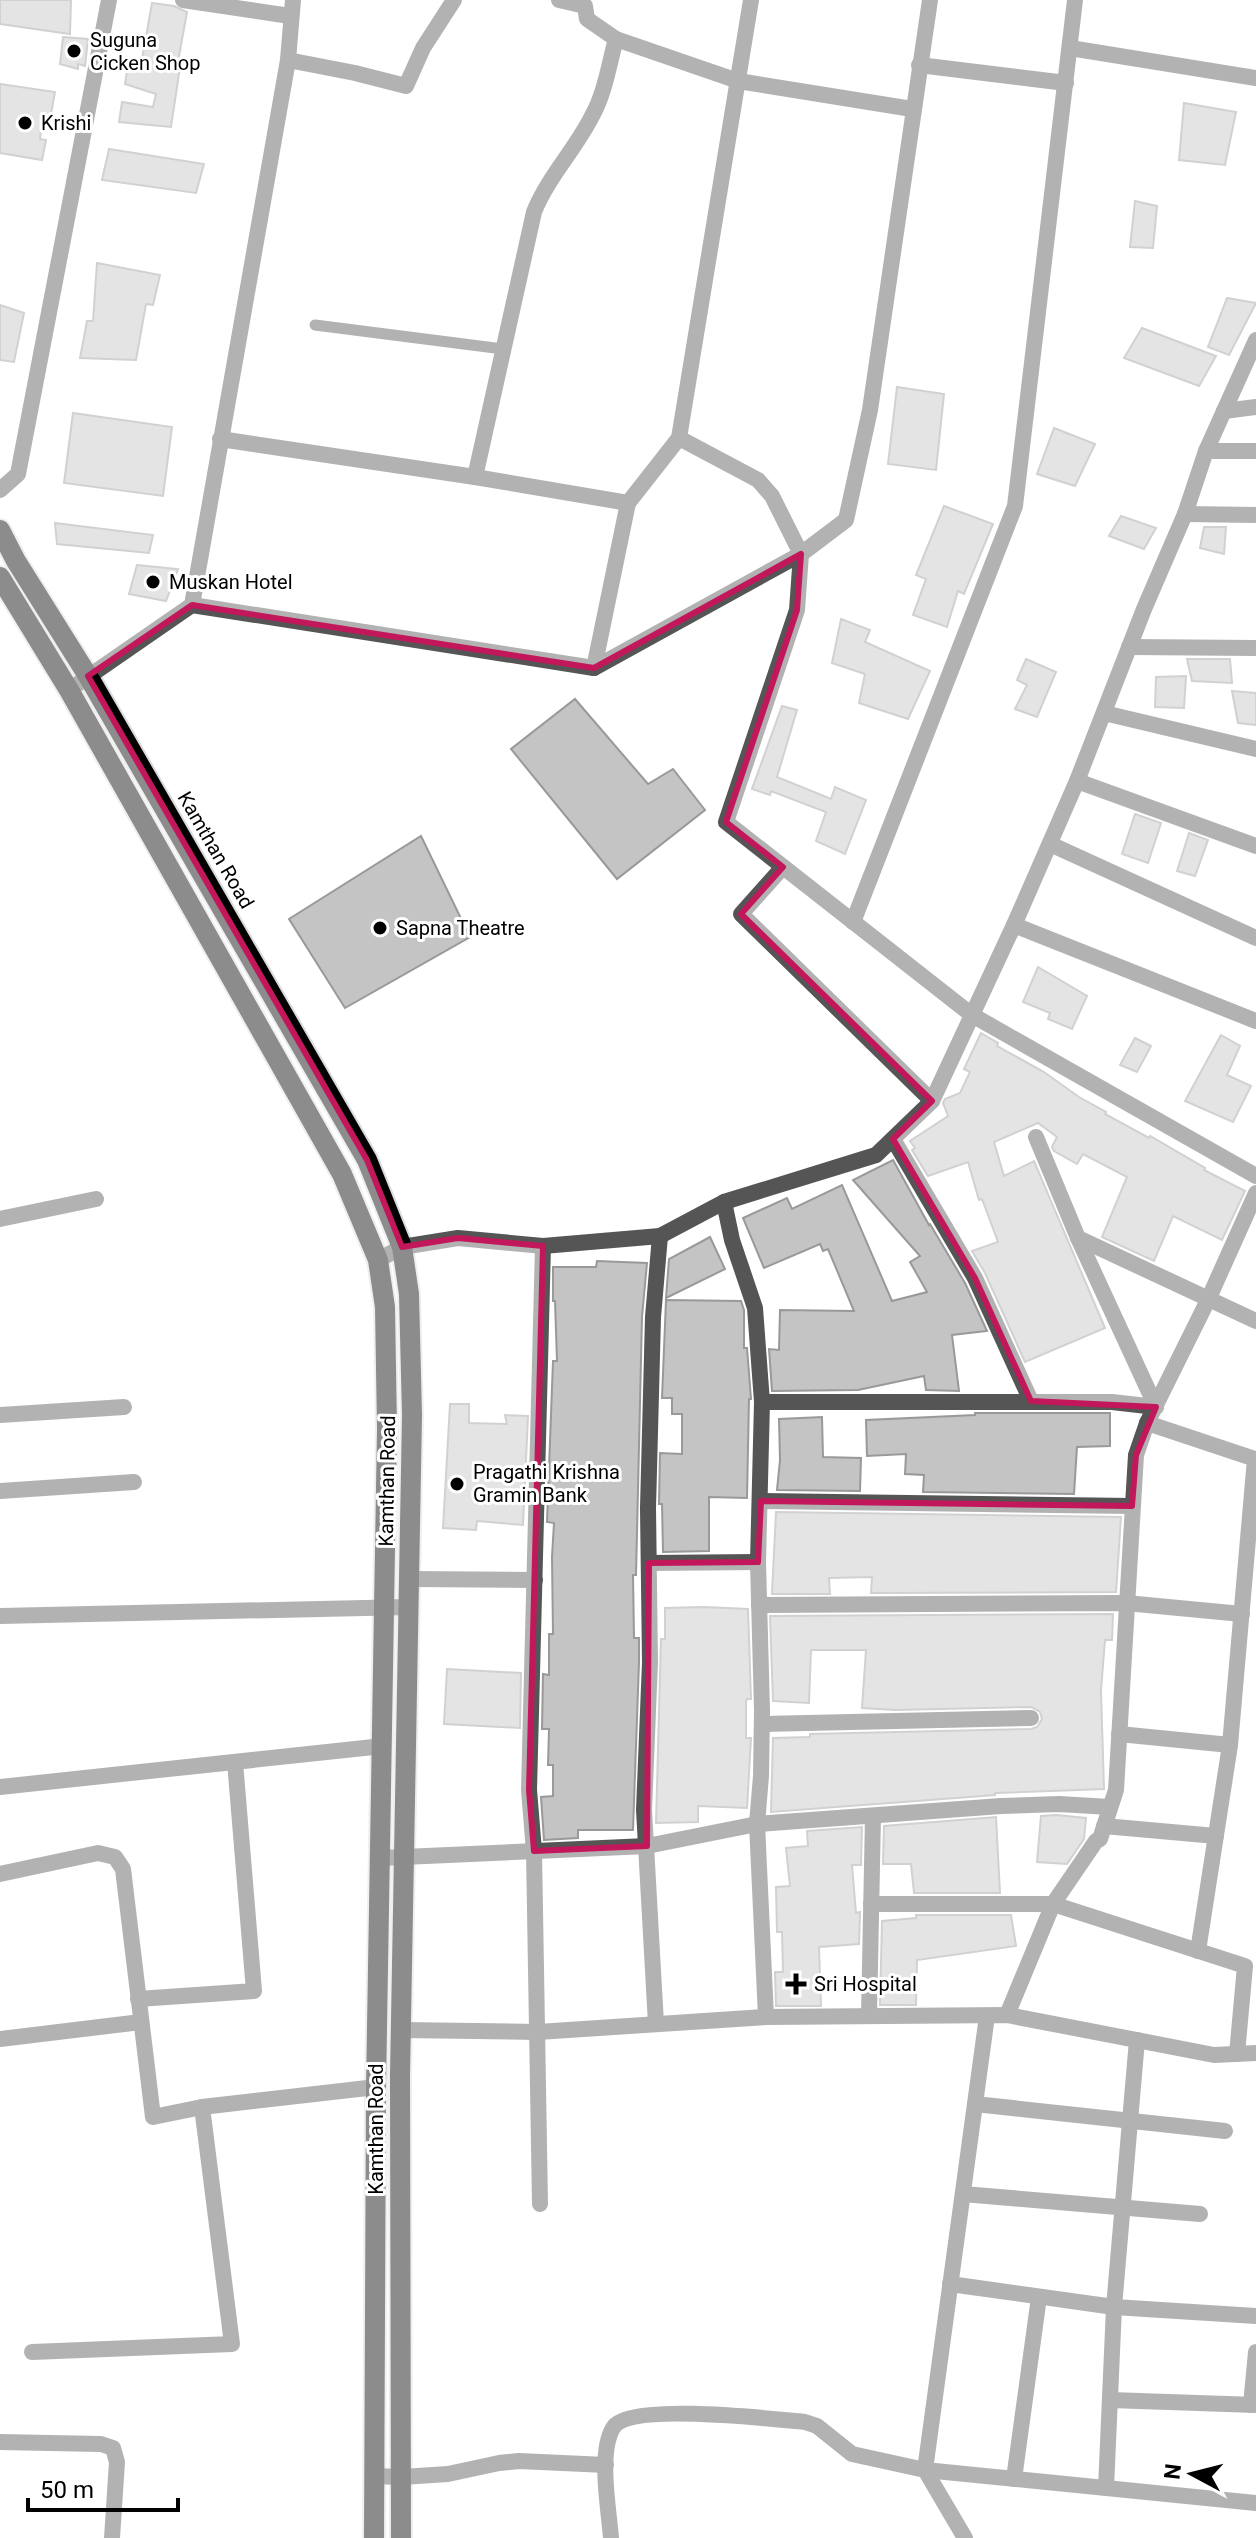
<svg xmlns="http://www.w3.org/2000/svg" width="1256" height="2538" viewBox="0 0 1256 2538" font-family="Roboto,sans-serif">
<rect width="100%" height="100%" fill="#fff"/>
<g fill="#c4c4c4" stroke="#999" stroke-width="2">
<polygon points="0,0 71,0 70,34 0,24"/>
<polygon points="152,3 174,6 187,12 177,67 180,67 171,127 119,122 122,102 153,107 156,94 125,84 128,64 141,65"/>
<polygon points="63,37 88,39 85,66 78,64 78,69 60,64"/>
<polygon points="0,84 55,92 51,114 43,113 40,139 46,140 42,160 0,153"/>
<polygon points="1184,103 1236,112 1225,165 1179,160"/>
<polygon points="109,149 204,164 196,193 102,180"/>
<polygon points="1135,201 1157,206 1153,248 1130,247"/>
<polygon points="97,263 160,275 153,305 146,304 136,360 80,358 87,321 93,321"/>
<polygon points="1227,298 1256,303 1229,355 1208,347"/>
<polygon points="0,305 24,313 14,362 0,360"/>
<polygon points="1142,328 1216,356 1199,386 1124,358"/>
<polygon points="897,387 944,394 936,470 888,464"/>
<polygon points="73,413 172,427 163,496 64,483"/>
<polygon points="1054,428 1095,444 1075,486 1037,474"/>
<polygon points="944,506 993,524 964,594 958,591 947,627 913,615 926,579 916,575"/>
<polygon points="1121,516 1156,528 1144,549 1109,536"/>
<polygon points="55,523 153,535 149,553 57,544"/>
<polygon points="1204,527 1226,527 1224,554 1200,548"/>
<polygon points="137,565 178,569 166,601 129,594"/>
<polygon points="841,619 870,630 865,642 930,671 908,719 859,703 865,674 832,663"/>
<polygon points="1026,659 1056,672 1037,717 1015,709 1027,685 1017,680"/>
<polygon points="1187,659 1230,659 1232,683 1192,681"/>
<polygon points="1186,676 1184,708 1155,707 1156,677"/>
<polygon points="1232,691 1256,693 1256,725 1238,723"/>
<polygon points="575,699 648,784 673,769 705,810 617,879 511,749"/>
<polygon points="782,706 797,710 777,777 831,799 835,787 866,800 845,854 816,841 826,812 771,791 770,795 752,789"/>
<polygon points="1135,814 1161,823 1148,863 1122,854"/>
<polygon points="1189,833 1208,840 1195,876 1177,871"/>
<polygon points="421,836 470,937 345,1008 289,919"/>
<polygon points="1038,967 1087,996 1072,1029 1048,1019 1050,1013 1023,1002"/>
<polygon points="981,1033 998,1043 997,1046 1044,1072 1079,1097 1106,1112 1105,1114 1149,1138 1150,1136 1205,1168 1204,1170 1245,1191 1222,1240 1173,1216 1154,1261 1102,1237 1127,1177 1083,1154 1077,1164 1054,1151 1052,1147 1057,1137 1038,1123 994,1142 1004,1176 1034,1161 1105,1328 1025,1362 985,1273 972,1251 998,1242 982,1199 979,1200 968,1162 928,1176 912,1150 915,1148 910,1141 948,1116 943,1103 945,1099 960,1093 970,1072 964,1069"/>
<polygon points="1221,1035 1240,1046 1227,1075 1251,1086 1233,1122 1185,1101"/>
<polygon points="1135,1038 1151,1046 1137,1072 1120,1065"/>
<polygon points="893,1160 929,1225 930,1224 965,1283 987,1331 952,1335 959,1391 926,1390 924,1376 858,1390 772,1391 769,1349 779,1350 780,1310 854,1311 828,1249 823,1251 820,1244 764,1268 743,1218 787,1198 792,1209 842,1185 892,1301 927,1292 910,1262 920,1256 853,1180"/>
<polygon points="710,1237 725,1269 666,1298 669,1259"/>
<polygon points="597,1261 647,1263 642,1317 636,1575 633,1575 634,1638 639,1638 639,1662 633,1830 578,1830 578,1838 544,1840 541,1797 553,1796 553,1765 548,1765 549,1729 542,1729 543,1674 549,1675 549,1634 553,1634 552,1557 554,1523 547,1522 553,1361 557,1361 555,1301 553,1301 553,1267 596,1267"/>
<polygon points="666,1300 741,1301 744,1310 744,1348 747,1348 751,1399 749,1399 747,1498 709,1497 709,1551 663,1552 662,1504 659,1504 660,1453 682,1454 682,1414 672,1414 672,1398 662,1398"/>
<polygon points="450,1404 469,1404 469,1423 507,1424 505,1415 528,1416 523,1525 477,1521 476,1530 443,1528"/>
<polygon points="975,1413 1110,1413 1110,1446 1077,1447 1074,1494 923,1492 924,1475 905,1474 906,1454 867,1456 866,1420 975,1415"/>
<polygon points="822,1417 823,1457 861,1458 860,1491 777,1490 780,1460 779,1419"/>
<polygon points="776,1512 1121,1517 1116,1592 871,1593 872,1577 829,1578 830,1594 772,1594"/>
<polygon points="704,1607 748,1609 751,1699 747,1699 746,1702 746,1738 751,1738 747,1808 698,1806 698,1822 656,1823 661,1639 665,1639 665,1608"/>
<polygon points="1113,1614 1112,1640 1105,1640 1101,1690 1104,1789 995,1793 995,1795 771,1812 773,1738 810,1737 810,1734 1031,1729 1037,1727 1042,1719 1040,1712 1031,1707 895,1710 862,1708 866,1650 811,1650 809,1703 773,1701 770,1616"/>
<polygon points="447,1669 521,1673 520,1728 444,1724"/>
<polygon points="1056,1815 1086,1818 1084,1839 1067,1864 1037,1862 1041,1816"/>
<polygon points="996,1817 1000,1893 914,1893 911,1864 883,1864 884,1826"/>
<polygon points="862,1827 861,1865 852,1865 856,1913 860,1912 859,1944 819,1947 821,2006 776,2006 775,1972 783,1972 782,1932 777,1932 776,1887 790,1886 786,1848 808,1846 807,1831"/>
<polygon points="916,1915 1011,1915 1016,1946 917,1960 916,2005 880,2005 882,1921 916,1918"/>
</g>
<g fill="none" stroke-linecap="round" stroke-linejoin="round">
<g stroke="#dbdbdb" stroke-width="24">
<g id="primary">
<polyline points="0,530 16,561 88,676 367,1160 402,1247 409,1294 412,1415 400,2075 401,2538"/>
<polyline points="0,577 69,690 342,1174 378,1260 385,1307 387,1429 376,2088 374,2538"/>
</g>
</g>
<polyline stroke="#555" stroke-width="11" points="315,325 503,349"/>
<g stroke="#555" stroke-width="16">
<polyline points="183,0 290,16"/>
<polyline points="559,0 585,6 587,19 616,39 738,81 912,109"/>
<polyline points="1070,48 1256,78"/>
<polyline points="288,60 355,73 406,86 423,48 454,0"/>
<polyline points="919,65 1066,83"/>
<polyline points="1224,411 1256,407"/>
<polyline points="679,438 758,480 772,496 801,554 797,610 726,822 972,1015 1256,1176"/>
<polyline points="220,439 475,477 628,503 679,438 751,0"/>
<polyline points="1206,451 1256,451"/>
<path d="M475,477L534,212C548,177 575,150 592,116C605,93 609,64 616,39"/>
<polyline points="0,490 18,474 109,0"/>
<polyline points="1185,514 1256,515"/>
<polyline points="192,605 594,668 801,554 846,520 870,410 930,0"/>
<polyline points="1129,647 1256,648"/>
<polyline points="594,668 628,503"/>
<polyline points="69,690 192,605 288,60 293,0"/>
<polyline points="1104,713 1256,749"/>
<polyline points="1077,781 1256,846"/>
<polyline points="1050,844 1256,938"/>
<polyline points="783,867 741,914 932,1101"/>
<polyline points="853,922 1015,506 1075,0"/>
<polyline points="1014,925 1256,1021"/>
<polyline points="1036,1137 1078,1238 1156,1407"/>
<polyline points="893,1139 975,1278 1031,1401"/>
<polyline points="724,1202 732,1240 755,1308 762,1402 758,1562 762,1710 761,1776 757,1824 766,2017"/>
<polyline points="0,1219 96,1199"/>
<polyline points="1078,1238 1256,1321"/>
<polyline points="378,1260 402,1247 458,1238 543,1246 660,1236 724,1202 876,1155 932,1101 1014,925 1077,781 1144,609 1185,514 1206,451 1256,340"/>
<polyline points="762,1402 1112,1402 1156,1407"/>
<polyline points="0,1415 124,1407"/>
<polyline points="0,1491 134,1482"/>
<polyline points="761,1501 1132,1506"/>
<polyline points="649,1563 758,1562"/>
<polyline points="410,1579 535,1580"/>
<polyline points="759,1605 1126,1603 1242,1614"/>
<polyline points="0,1616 409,1607"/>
<polyline points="762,1724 1031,1718"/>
<polyline points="1119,1734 1230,1745 1255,1459 1147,1423"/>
<polyline points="0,1787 383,1746"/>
<polyline points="1104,1826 1216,1836"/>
<polyline points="381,1858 647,1846 757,1824 1001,1806 1059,1804 1110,1807"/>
<polyline points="0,1874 98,1853 115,1857 123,1869 153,2117 202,2107"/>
<polyline points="871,1904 1053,1904 1245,1966 1237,2054"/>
<polyline points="1198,1951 1230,1745"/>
<polyline points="138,1999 254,1991 235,1762"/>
<polyline points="1007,2015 1053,1904 1096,1841 1100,1839 1116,1790 1136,1455 1147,1423 1208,1300 1256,1193"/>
<polyline points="869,2016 873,1816"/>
<polyline points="987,2016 925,2470 1256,2503"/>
<polyline points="656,2024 644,1810 650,1662 648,1508 653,1317 660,1236"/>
<polyline points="402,2030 538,2032 766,2017 1007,2015 1214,2055 1256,2053"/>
<polyline points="0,2039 141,2022"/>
<polyline points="975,2104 1225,2131"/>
<polyline points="963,2194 1200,2214"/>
<polyline points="540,2204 534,1851 529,1790 543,1246"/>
<polyline points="950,2284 1114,2307 1256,2316"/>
<polyline points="32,2352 232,2344 202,2107 376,2087"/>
<polyline points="1110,2400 1256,2405"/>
<polyline points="1251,2405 1256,2352"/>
<polyline points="0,2442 101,2444 113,2448 117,2462 112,2538"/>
<polyline points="373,2476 402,2477 448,2474 499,2463 519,2461 606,2465"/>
<polyline points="1014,2479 1039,2297"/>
<polyline points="1106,2488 1114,2307 1137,2040"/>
<path d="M611,2538C609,2510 598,2453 613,2428C628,2402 773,2419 805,2422L817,2426L852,2454L925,2470L965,2538"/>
</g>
<use href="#primary" stroke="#000" stroke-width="20"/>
</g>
<path d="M0 0H1256V2538H0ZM801,554L797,610L726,822L783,867L741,914L932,1101L893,1139L975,1278L1031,1401L1156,1407L1136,1455L1132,1506L761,1501L758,1562L649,1563L647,1846L534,1851L529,1790L543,1246L458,1238L402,1247L367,1160L88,676L192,605L594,668Z" fill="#fff" fill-opacity=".55" fill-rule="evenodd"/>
<path fill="none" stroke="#c2185b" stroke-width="6" stroke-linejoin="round" d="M801,554L797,610L726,822L783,867L741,914L932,1101L893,1139L975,1278L1031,1401L1156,1407L1136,1455L1132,1506L761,1501L758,1562L649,1563L647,1846L534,1851L529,1790L543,1246L458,1238L402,1247L367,1160L88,676L192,605L594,668Z"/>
<g fill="#000" stroke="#fff" stroke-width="3">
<circle cx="74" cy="51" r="8"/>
<circle cx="25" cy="123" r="8"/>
<circle cx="153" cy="582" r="8"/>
<circle cx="380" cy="928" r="8"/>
<circle cx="457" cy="1484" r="8"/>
<path d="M792 1972h8v8h8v8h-8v8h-8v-8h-8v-8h8z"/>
</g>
<g text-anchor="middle" stroke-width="6" stroke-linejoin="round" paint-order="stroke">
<g font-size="20" fill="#000" stroke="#fff" text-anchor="start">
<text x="90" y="47">Suguna<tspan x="90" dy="23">Cicken Shop</tspan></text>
<text x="41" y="130">Krishi</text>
<text x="169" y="589">Muskan Hotel</text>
<text x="396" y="935">Sapna Theatre</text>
<text x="473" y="1479">Pragathi Krishna<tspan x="473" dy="23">Gramin Bank</tspan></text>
<text x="814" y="1991">Sri Hospital</text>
</g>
<g font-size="20" fill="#000" stroke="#fff">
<text transform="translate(216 850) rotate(60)" y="7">Kamthan Road</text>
<text transform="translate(387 1481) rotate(-89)" y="7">Kamthan Road</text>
<text transform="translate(376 2129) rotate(-90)" y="7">Kamthan Road</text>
</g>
</g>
<g transform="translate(1192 2474) rotate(277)" stroke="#ffffff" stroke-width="6" paint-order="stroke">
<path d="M0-6L14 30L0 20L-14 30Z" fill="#000000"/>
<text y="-12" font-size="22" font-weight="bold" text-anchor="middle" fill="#000000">N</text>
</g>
<path d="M28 2498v12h150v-12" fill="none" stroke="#000000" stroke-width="4"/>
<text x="40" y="2498" font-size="24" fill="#000000" stroke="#ffffff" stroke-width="6" paint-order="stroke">50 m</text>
</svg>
